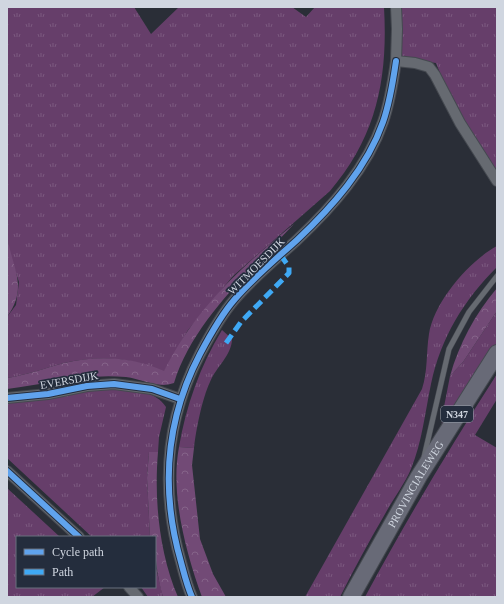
<svg xmlns="http://www.w3.org/2000/svg" width="504" height="604" viewBox="0 0 504 604" font-family="'Times New Roman',serif">
<defs>
<pattern id="grass-tufts" width="24" height="20" patternUnits="userSpaceOnUse"><rect width="24" height="20" fill="#663e6a"/><path d="M3 7l-1-3M5 7V3M7 7l1-3M15 17l-1-3M17 17v-4M19 17l1-3" fill="none" stroke="#7b597f"/></pattern>
<pattern id="forest-crowns" width="20" height="18" patternUnits="userSpaceOnUse"><rect width="20" height="18" fill="#724a76"/><path d="M2 6a3 3 0 1 1 6 0M12 15a3 3 0 1 1 6 0" fill="none" stroke="#856389"/></pattern>
</defs>
<rect width="100%" height="100%" fill="#2a2e37"/>
<g fill="url(#grass-tufts)">
<path d="M7,7H134L151,34L179,7H292L306,17L315,7H384C388,78 377,136 330,191L233,276L188,330L164,372C133,357 97,355 64,363C45,368 27,375 7,378V317L16,305L19,282L10,255L7,235Z"/>
<polygon points="399,7 497,7 497,175 454,108 436,63 399,58"/>
<path d="M497,246V267C464,300 441,337 431,384C425,413 422,442 411,469C404,485 393,499 385,514C369,541 354,569 340,597H305L422,389C428,371 426,353 429,334C434,302 469,261 497,246Z"/>
<polygon points="497,311 497,344 441,431 443,412 450,376 463,362"/>
<path d="M222,330L232,339C232,355 216,367 210,382C202,399 196,430 194,448L179,447C186,406 200,366 222,330Z"/>
<path d="M497,374V399L475,435L497,448V597H365C406,521 450,447 497,374Z"/>
<path d="M118,388C135,391 156,391 166,407L159,437L158,452H149L147,478L150,537H92L7,458V401H34L92,389Z"/>
<polygon points="7,488 60,537 17,537 17,587 105,587 92,597 7,597"/>
<polygon points="155,564 163,597 148,597 141,587 155,587"/>
</g>
<g fill="url(#forest-crowns)">
<path d="M294,224C251,270 193,321 174,383C157,389 143,379 126,377C87,373 45,384 7,389V378C27,375 45,368 64,363C98,355 133,357 164,371C196,308 241,267 294,224Z"/>
<path d="M7,235C12,269 29,286 7,317Z"/>
<path d="M497,288V311L463,362L450,376C459,344 475,314 497,288Z"/>
<path d="M179,447L194,448L192,465L200,539L213,574L226,597H202C186,553 170,494 179,447Z"/>
<path d="M149,452H158C154,499 159,553 178,597H163C157,576 155,558 155,537H150L147,478Z"/>
</g>
<g fill="none" stroke-linecap="round" stroke-linejoin="round">
<g stroke="#454950" stroke-width="6">
<polyline id="lane" points="424,457 449,349 469,312 497,276"/>
</g>
<g stroke="#454950" stroke-width="12">
<g id="street">
<polyline points="396,7 397,29 396,61 415,63 429,67 435,75 460,123 497,181"/>
<polyline points="7,398 48,394 87,386 114,384 152,389 180,399"/>
<polyline points="7,471 79,537"/>
<polyline points="129,587 138,597"/>
<path d="M192,597C187,586 184,573 181,562C160,489 165,421 200,354C210,335 221,315 235,299C253,278 276,259 297,240C332,207 367,168 383,122C390,102 393,82 396,61"/>
</g>
</g>
<g stroke="#454950" stroke-width="18">
<g id="primary">
<path id="s1" d="M351,597L419,476L497,353"/>
</g>
</g>
<use href="#lane" stroke="#666a71" stroke-width="5"/>
<use href="#street" stroke="#666a71" stroke-width="10"/>
<use href="#primary" stroke="#686a77" stroke-width="16"/>
<polyline stroke="#3fa9f5" stroke-width="5" stroke-dasharray="10 5" stroke-linecap="butt" points="226,343 241,322 289,273 289,267 280,254"/>
<g stroke="#242d3d" stroke-width="8">
<g id="cycleway">
<polyline points="7,398 48,394 87,386 114,384 152,389 180,399"/>
<polyline points="7,471 79,537"/>
<path d="M192,597C187,586 184,573 181,562C160,489 165,421 200,354C210,335 221,315 235,299C253,278 276,259 297,240C332,207 367,168 383,122C390,102 393,82 396,61"/>
</g>
</g>
<use href="#cycleway" stroke="#60a3ed" stroke-width="6"/>
</g>
<g text-anchor="middle" stroke-width="3.5" stroke-linejoin="round" paint-order="stroke">
<rect fill="#242d3d" stroke="#9ca3af" stroke-width="1" x="441" y="406" width="32" height="16" rx="3"/>
<g font-size="10" font-weight="bold" fill="#d0d6e0">
<text x="457" y="418">N347</text>
</g>
<g font-size="11" fill="#d0d6e0" stroke="#242d3d">
<text transform="translate(256 266) rotate(-45)" y="4">WITMOESDIJK</text>
<text transform="translate(69 380) rotate(-10)" y="4">EVERSDIJK</text>
<text dy="4" stroke="none"><textPath href="#s1" startOffset="130">PROVINCIALEWEG</textPath></text>
</g>
</g>
<rect width="504" height="604" fill="none" stroke="#d0d6e0" stroke-width="16"/>
<rect x="16" y="536" width="140" height="52" fill="#242d3d" stroke="#69717e"/>
<rect x="24" y="549" width="20" height="6" fill="#60a3ed" stroke="#69717e"/>
<text x="52" y="556" font-size="12" fill="#d0d6e0">Cycle path</text>
<rect x="24" y="569" width="20" height="6" fill="#3fa9f5" stroke="#69717e"/>
<text x="52" y="576" font-size="12" fill="#d0d6e0">Path</text>
</svg>
